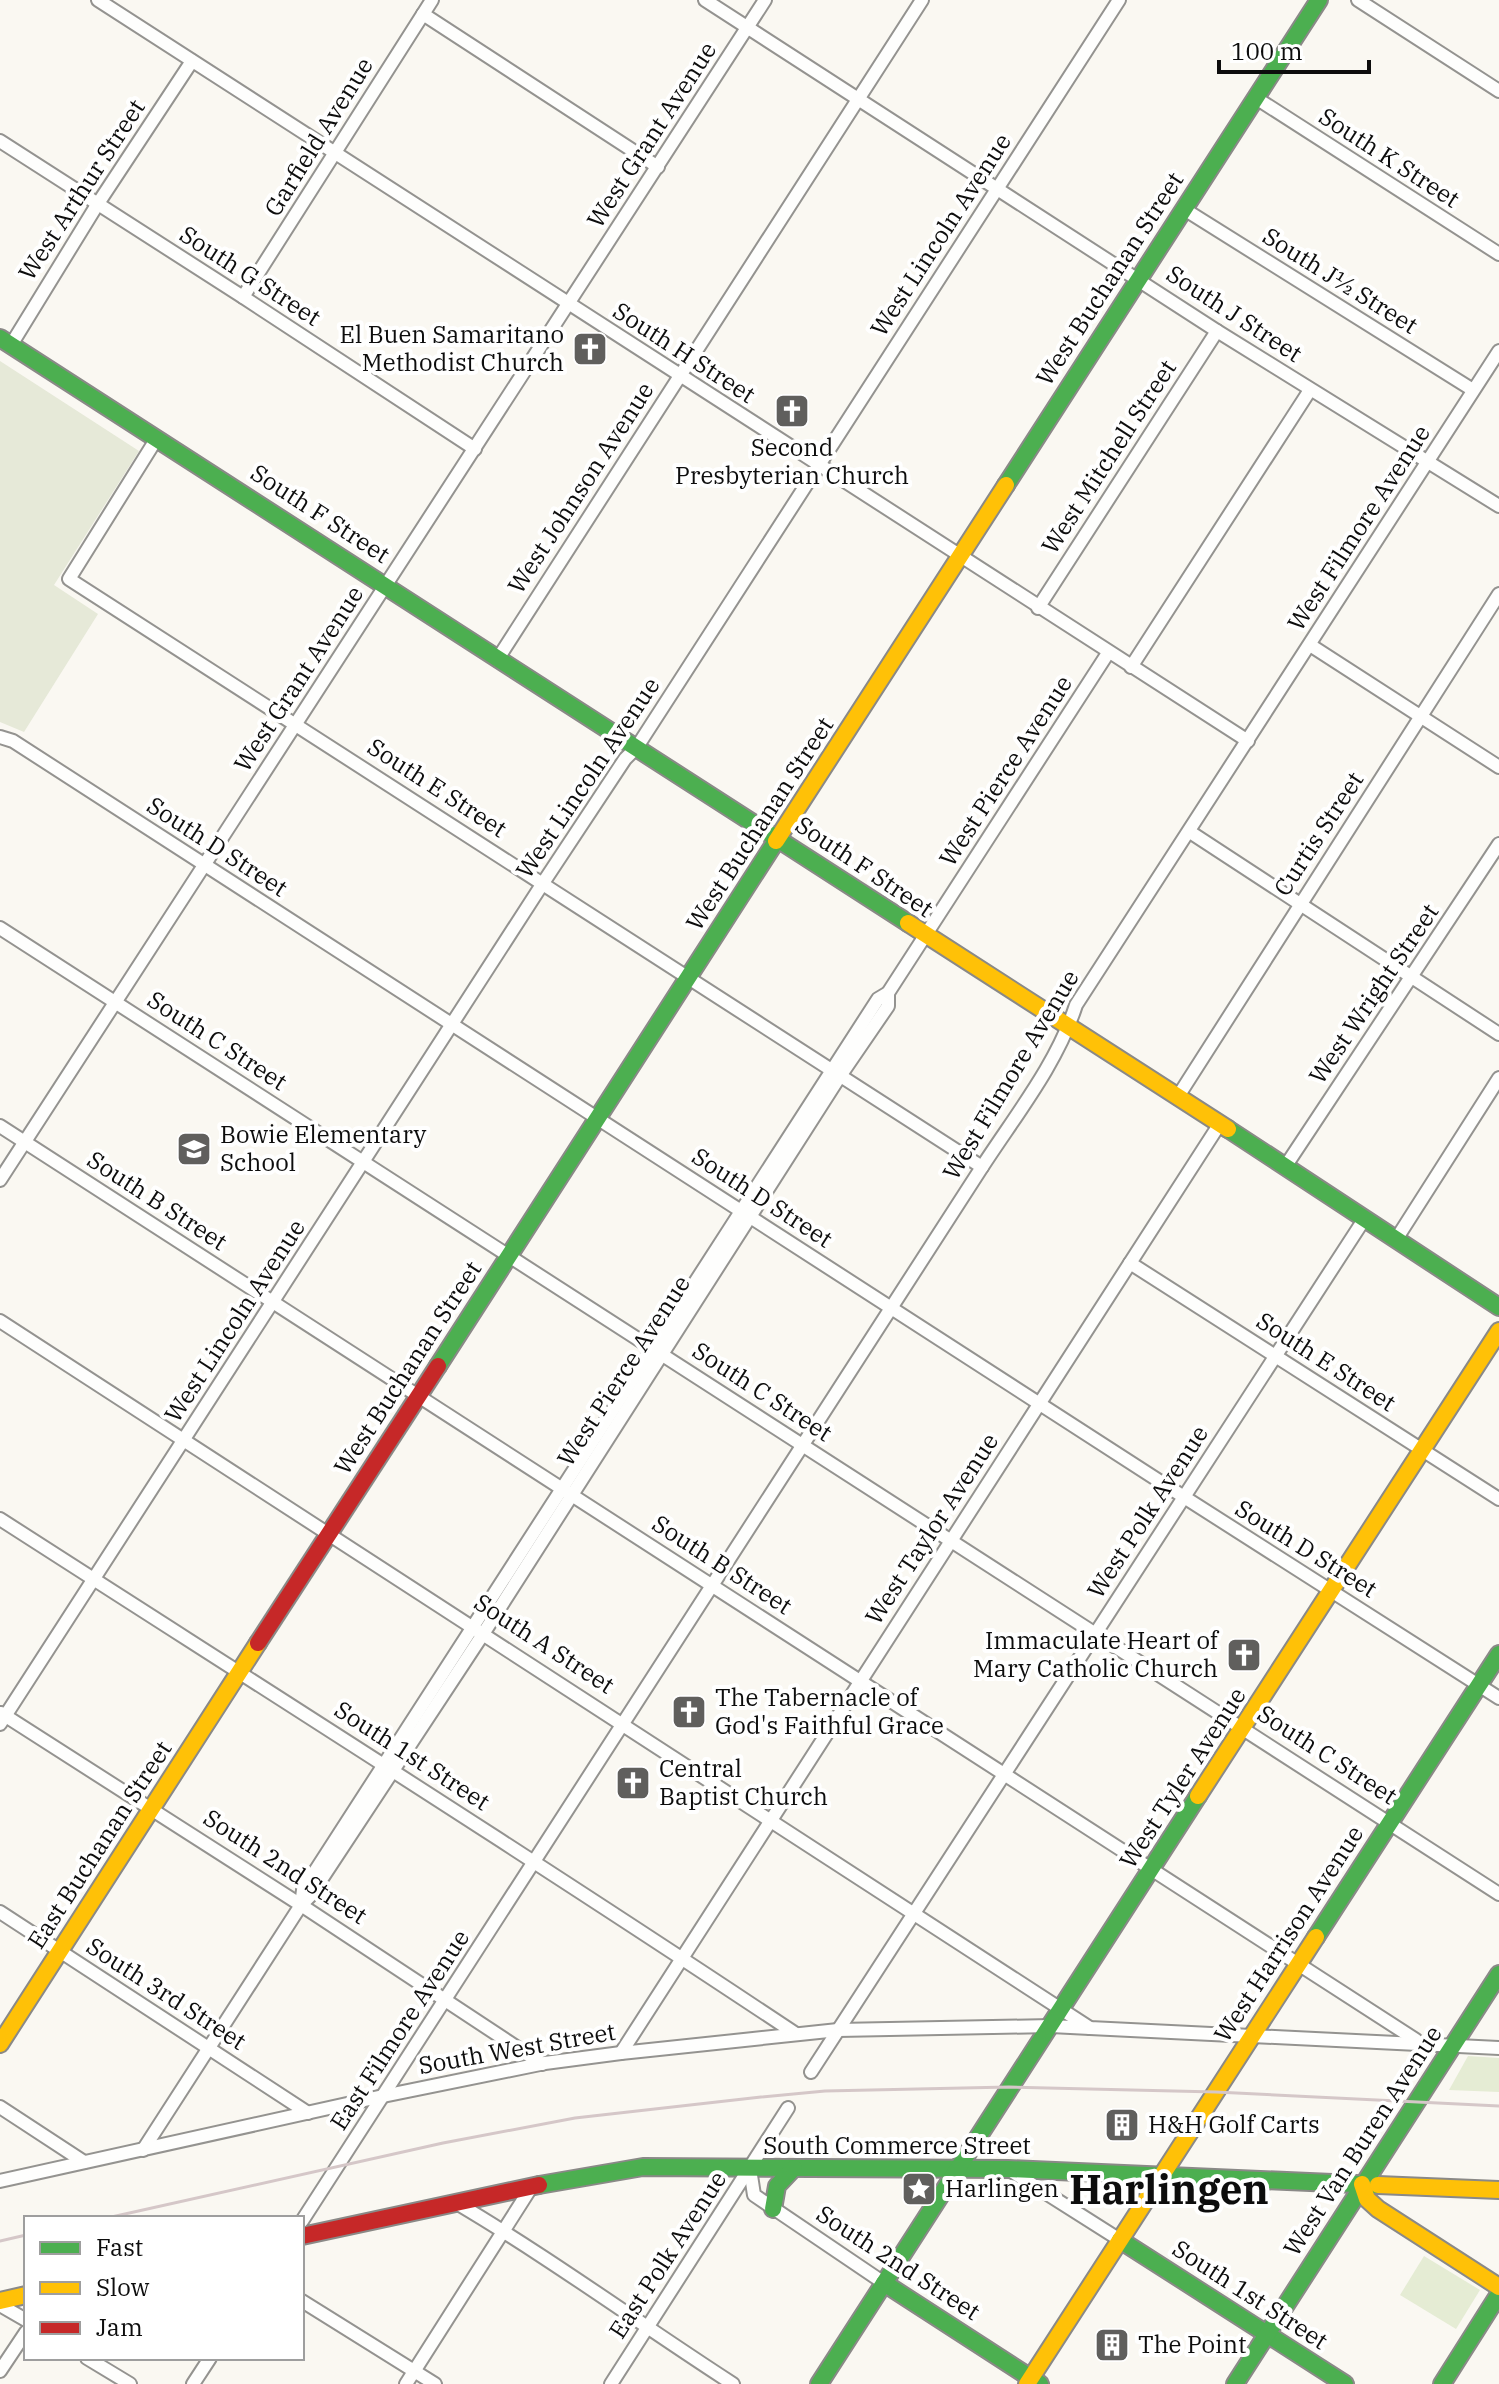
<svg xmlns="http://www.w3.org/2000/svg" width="1499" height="2384" viewBox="0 0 1499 2384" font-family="'IBM Plex Serif',serif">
<rect width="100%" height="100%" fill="#faf8f2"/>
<g fill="#e5ecd4">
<polygon points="1468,2056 1499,2058 1499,2092 1449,2090"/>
<polygon points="1424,2256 1480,2290 1456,2329 1400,2295"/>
</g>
<polygon fill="#e6e9d8" points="0,361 139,451 54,585 98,614 24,732 0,722"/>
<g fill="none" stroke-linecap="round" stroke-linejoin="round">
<g stroke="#949390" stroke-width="16">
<g id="street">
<polyline points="98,0 1248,741"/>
<polyline points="705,0 1217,331 1499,506"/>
<polyline points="1358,0 1499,91"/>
<polyline points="423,14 658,167"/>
<polyline points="1256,98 1499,254"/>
<polyline points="0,141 243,297 475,449"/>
<polyline points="1184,209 1473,390"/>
<polyline points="243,297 432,0"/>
<polyline points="11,345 97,205 192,61"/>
<polyline points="157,438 69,579 982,1167"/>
<polyline points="1038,608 1217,331"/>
<polyline points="1310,645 1499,767"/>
<polyline points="497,660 922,0"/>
<polyline points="1131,667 1310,390"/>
<polyline points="0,737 13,741 1184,1497 1499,1698"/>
<polyline points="1190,832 1499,1034"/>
<polyline points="0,928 1499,1894"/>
<polyline points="1177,1098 1499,594"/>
<polyline points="0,1126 1416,2040"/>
<polyline points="1285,1167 1499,844"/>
<polyline points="0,1180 765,0"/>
<polyline points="1397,1238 1499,1078"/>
<polyline points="1130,1263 1499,1499"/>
<polyline points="0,1321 1090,2028 1499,2048"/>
<path d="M0,1519C266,1690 533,1859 796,2034"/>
<polyline points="1,1713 301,1905 542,2064"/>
<polyline points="0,1724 543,883 625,759 637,747 1119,0"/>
<polyline points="301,1905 303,1890 383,1766 878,999 888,993 1108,653"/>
<polyline points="0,1912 308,2113"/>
<polyline points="621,2053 1219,1125"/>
<polyline points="811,2072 1365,1218"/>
<polyline points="0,2107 84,2162"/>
<polyline points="143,2150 301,1905 311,1895 483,1634 840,1076 888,1006 888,993"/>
<polyline points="750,2169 754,2195 884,2283"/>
<polyline points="1008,2169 1120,2240"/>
<polyline points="0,2181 383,2096 545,2063 621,2053 838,2030 1051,2026 1090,2028"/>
<path d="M455,2202C550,2258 640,2324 733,2384"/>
<path d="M302,2221L982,1167C1015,1116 1057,1064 1076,1005L1499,351"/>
<polyline points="302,2301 435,2384"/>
<polyline points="0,2305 26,2320"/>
<polyline points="87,2358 130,2384"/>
<polyline points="0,2371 26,2332"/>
<polyline points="193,2384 210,2358"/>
<polyline points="406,2384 532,2186"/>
<polyline points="611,2384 788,2108"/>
</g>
</g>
<g stroke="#8a8987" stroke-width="20">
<g id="fast">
<polyline points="0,338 908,923"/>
<polyline points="1006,485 1319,0"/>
<polyline points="1228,1129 1499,1307"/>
<polyline points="438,1366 776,841"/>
<polyline points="1316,1937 1499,1654"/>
<polyline points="539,2185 643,2167 1008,2169 1378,2185"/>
<polyline points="773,2209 777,2186 794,2168"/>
<polyline points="1120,2240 1345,2384"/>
<polyline points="884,2283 1040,2384"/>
<polyline points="819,2384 1198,1796"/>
<polyline points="1235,2384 1499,1974"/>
<polyline points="1442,2384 1499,2294"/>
</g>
</g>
<g stroke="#8a8987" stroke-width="20">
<g id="slow">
<polyline points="776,841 1006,485"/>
<polyline points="908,923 1228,1129"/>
<polyline points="1198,1796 1499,1331"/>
<polyline points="0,2044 258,1643"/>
<polyline points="1362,2184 1367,2199 1378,2209 1499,2287"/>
<polyline points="1378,2185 1499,2190"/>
<polyline points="0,2301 26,2295"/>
<polyline points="1027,2384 1316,1937"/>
</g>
</g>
<g stroke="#8a8987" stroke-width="20">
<g id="jam">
<polyline points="258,1643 438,1366"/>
<polyline points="302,2236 539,2185"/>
</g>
</g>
<use href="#street" stroke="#fefefd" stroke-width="12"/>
<use href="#fast" stroke="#4caf50" stroke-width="16"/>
<use href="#slow" stroke="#ffc107" stroke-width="16"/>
<use href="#jam" stroke="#c62828" stroke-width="16"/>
<g stroke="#d5c7c8" stroke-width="3">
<polyline points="107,2218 443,2143 575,2118 761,2097 825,2091 1009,2087 1216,2092 1499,2106"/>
<polyline points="0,2241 26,2235"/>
</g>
</g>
<defs>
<g id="church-square" transform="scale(1.8)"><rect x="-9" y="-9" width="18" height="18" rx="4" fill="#605f5d" stroke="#fff"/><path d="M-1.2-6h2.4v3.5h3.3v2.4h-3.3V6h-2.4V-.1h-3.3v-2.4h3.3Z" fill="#fff"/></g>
<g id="school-square" transform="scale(1.8)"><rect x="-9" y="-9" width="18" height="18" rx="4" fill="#605f5d" stroke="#fff"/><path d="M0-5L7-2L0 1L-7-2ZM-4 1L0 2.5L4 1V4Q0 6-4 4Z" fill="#fff"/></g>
<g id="building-square" transform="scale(1.8)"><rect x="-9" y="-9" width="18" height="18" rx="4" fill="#605f5d" stroke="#fff"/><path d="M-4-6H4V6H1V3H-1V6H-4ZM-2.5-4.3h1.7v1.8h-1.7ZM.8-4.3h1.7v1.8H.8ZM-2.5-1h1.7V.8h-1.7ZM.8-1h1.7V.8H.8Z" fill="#fff"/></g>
<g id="sight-square" transform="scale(1.8)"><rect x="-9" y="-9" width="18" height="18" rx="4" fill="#605f5d" stroke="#fff"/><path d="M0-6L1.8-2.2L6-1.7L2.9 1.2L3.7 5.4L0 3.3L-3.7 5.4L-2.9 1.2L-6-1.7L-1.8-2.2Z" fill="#fff"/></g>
</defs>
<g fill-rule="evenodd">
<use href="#church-square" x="590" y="349"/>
<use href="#church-square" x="792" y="411"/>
<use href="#school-square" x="194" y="1149"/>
<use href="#church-square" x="1244" y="1655"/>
<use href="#church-square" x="689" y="1712"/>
<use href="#church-square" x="633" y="1783"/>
<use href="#building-square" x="1122" y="2125"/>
<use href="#sight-square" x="919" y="2189"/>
<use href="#building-square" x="1112" y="2345"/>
</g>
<g text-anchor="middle" stroke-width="8" stroke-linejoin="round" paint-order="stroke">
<g font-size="24" fill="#0d0d0d" stroke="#fff">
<text transform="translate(652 135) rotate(-57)" y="8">West Grant Avenue</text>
<text transform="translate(319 137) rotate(-58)" y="8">Garfield Avenue</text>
<text transform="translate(1389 158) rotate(33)" y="8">South K Street</text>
<text transform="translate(82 190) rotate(-57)" y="8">West Arthur Street</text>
<text transform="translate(941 235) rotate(-57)" y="8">West Lincoln Avenue</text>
<text transform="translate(250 276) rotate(33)" y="8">South G Street</text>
<text transform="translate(1110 279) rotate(-57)" y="8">West Buchanan Street</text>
<text transform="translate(1340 281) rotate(32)" y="8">South J½ Street</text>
<text transform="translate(1234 314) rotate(33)" y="8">South J Street</text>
<text transform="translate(684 353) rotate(33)" y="8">South H Street</text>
<text transform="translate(1109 457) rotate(-57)" y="8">West Mitchell Street</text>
<text transform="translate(581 488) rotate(-57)" y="8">West Johnson Avenue</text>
<text transform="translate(320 514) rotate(33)" y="8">South F Street</text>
<text transform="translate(1359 528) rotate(-57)" y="8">West Filmore Avenue</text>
<text transform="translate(299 679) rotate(-57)" y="8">West Grant Avenue</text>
<text transform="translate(1006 771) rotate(-57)" y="8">West Pierce Avenue</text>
<text transform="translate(588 778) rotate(-56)" y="8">West Lincoln Avenue</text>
<text transform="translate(437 788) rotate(33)" y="8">South E Street</text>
<text transform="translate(760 824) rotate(-57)" y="8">West Buchanan Street</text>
<text transform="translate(1319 834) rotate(-57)" y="8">Curtis Street</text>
<text transform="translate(217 847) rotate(33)" y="8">South D Street</text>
<text transform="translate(864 867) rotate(34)" y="8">South F Street</text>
<text transform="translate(1374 994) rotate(-56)" y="8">West Wright Street</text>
<text transform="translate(217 1041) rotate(33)" y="8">South C Street</text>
<text transform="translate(1011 1075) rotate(-59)" y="8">West Filmore Avenue</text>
<text transform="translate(762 1198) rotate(33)" y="8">South D Street</text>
<text transform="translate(157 1201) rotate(33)" y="8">South B Street</text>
<text transform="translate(235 1321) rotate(-57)" y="8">West Lincoln Avenue</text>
<text transform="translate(1326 1362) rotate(33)" y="8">South E Street</text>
<text transform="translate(408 1368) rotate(-57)" y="8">West Buchanan Street</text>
<text transform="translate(624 1371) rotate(-57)" y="8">West Pierce Avenue</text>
<text transform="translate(762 1392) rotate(33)" y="8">South C Street</text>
<text transform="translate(1148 1512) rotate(-57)" y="8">West Polk Avenue</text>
<text transform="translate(932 1529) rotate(-57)" y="8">West Taylor Avenue</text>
<text transform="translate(1306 1549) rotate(32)" y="8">South D Street</text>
<text transform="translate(722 1565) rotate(33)" y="8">South B Street</text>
<text transform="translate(544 1644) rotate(33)" y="8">South A Street</text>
<text transform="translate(1327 1755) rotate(33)" y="8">South C Street</text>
<text transform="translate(412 1756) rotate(33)" y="8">South 1st Street</text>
<text transform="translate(1183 1778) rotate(-57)" y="8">West Tyler Avenue</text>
<text transform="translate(100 1845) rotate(-57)" y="8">East Buchanan Street</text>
<text transform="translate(285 1867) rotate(33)" y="8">South 2nd Street</text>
<text transform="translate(1289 1934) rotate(-57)" y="8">West Harrison Avenue</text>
<text transform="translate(166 1994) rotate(33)" y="8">South 3rd Street</text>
<text transform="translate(400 2030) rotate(-57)" y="8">East Filmore Avenue</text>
<text transform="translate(517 2049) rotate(-10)" y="8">South West Street</text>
<text transform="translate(1363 2141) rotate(-57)" y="8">West Van Buren Avenue</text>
<text x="897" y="2154">South Commerce Street</text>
<text transform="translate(668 2255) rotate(-57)" y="8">East Polk Avenue</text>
<text transform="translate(898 2263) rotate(33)" y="8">South 2nd Street</text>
<text transform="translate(1250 2295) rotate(33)" y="8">South 1st Street</text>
</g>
<g font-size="24" fill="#0d0d0d" stroke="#fff" text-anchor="start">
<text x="564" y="343" text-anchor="end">El Buen Samaritano<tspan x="564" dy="28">Methodist Church</tspan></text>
<text x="792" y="456" text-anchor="middle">Second<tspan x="792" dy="28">Presbyterian Church</tspan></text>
<text x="220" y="1143">Bowie Elementary<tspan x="220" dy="28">School</tspan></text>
<text x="1218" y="1649" text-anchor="end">Immaculate Heart of<tspan x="1218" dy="28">Mary Catholic Church</tspan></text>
<text x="715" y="1706">The Tabernacle of<tspan x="715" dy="28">God's Faithful Grace</tspan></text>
<text x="659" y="1777">Central<tspan x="659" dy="28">Baptist Church</tspan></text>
<text x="1148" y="2133">H&amp;H Golf Carts</text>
<text x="945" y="2197">Harlingen</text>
<text x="1138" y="2353">The Point</text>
</g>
<g font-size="40" font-weight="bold" fill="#0d0d0d" stroke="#fff">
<text x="1169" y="2204">Harlingen</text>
</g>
</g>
<rect x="24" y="2216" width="280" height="144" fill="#ffffff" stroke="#9e9e9e" stroke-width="2"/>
<rect x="40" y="2242" width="40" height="12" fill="#4caf50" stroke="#9e9e9e" stroke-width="2"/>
<text x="96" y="2256" font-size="24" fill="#0d0d0d">Fast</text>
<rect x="40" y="2282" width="40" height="12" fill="#ffc107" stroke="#9e9e9e" stroke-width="2"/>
<text x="96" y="2296" font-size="24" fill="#0d0d0d">Slow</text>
<rect x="40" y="2322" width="40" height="12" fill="#c62828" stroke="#9e9e9e" stroke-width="2"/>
<text x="96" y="2336" font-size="24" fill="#0d0d0d">Jam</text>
<path d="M1219 60v12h150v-12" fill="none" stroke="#0d0d0d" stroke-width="4"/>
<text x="1231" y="60" font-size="24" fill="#0d0d0d" stroke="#ffffff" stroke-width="6" paint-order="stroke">100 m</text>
</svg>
